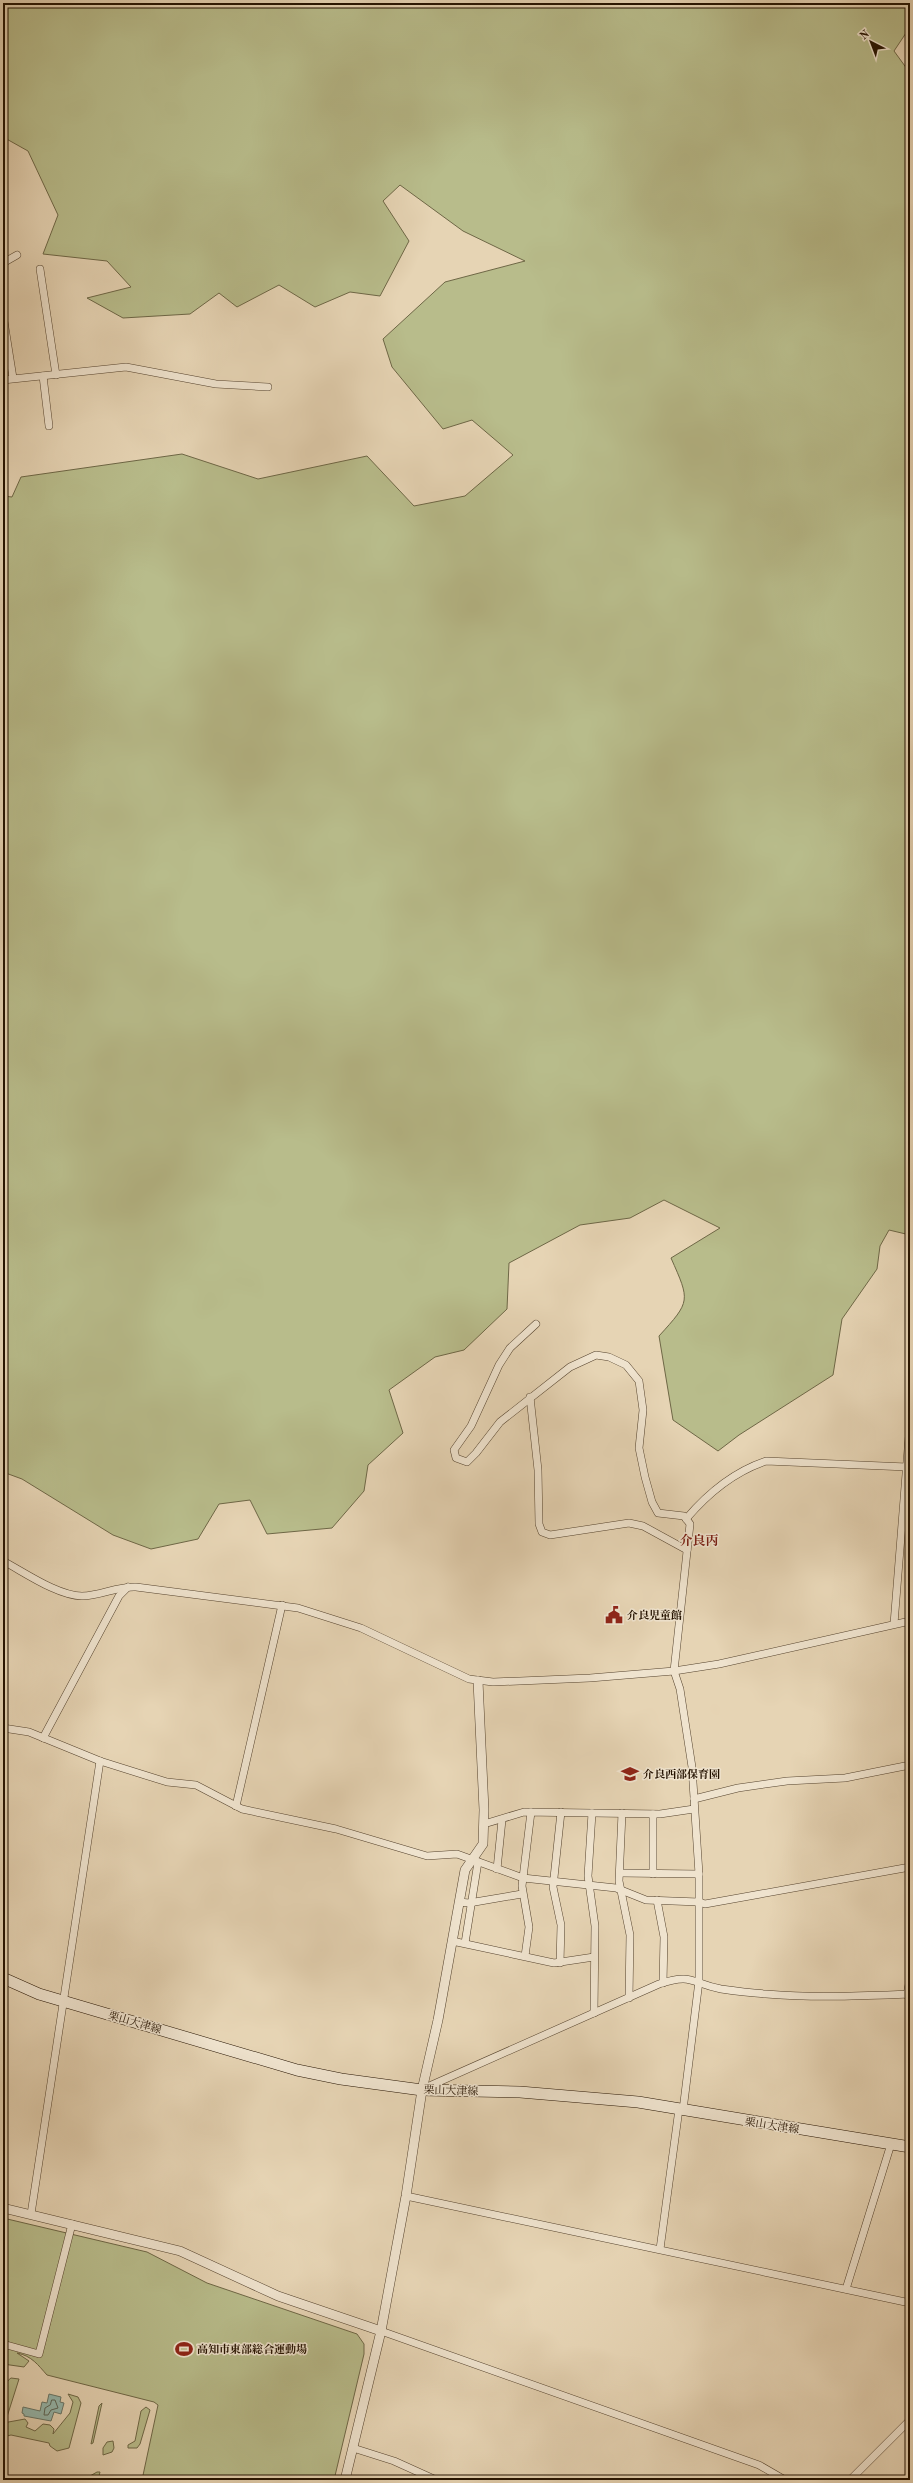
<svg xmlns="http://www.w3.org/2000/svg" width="913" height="2483" viewBox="0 0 913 2483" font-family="'Old Standard TT','Noto Serif JP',serif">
<rect width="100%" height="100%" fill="#e6d4b4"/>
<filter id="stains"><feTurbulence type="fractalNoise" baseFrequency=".005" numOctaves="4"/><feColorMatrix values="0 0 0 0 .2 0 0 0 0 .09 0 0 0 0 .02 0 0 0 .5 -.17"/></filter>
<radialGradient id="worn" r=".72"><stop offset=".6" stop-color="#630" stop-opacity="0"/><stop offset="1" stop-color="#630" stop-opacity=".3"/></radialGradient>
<g fill="#b8bc8b" stroke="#6e6746">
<path d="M3,3H910V27L894,51L910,73V1235L889,1230L880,1246L877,1269L842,1319L833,1375L739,1435L718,1451L673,1420L659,1336C691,1301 690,1301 671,1258L720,1228L664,1200L630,1218L580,1225L509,1263L507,1309L464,1350L435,1357L389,1390L403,1433L368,1465L364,1491L332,1528L267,1534L250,1500L219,1504L198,1539L151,1549L113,1535L22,1479L3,1472V496L12,497L21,477L182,454L258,479L367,456L414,506L465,496L513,455L472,420L443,429L392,367L383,339L445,282L525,261L463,231L400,185L383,201L409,241L380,296L350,292L315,307L279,285L237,307L219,293L190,314L123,318L87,298L131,287L107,261L43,254L58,215L28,151L3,137Z"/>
<path d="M3,2218L147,2252L207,2283L357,2334L364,2344V2354L334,2480H142L158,2405L154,2402L47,2375C38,2365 32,2356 17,2353L29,2361L24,2367L3,2364V2351L5,2350H3Z"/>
<path d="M11,2378L19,2379L6,2420L3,2421C3,2409 0,2385 11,2378Z"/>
<polygon points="68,2394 78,2397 81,2403 69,2448 57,2451 50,2446 49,2443 11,2435 3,2437 3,2423 25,2419 28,2423 26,2427 35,2431 43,2424 50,2425 54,2429 53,2434 70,2413 73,2402"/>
<polygon points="102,2403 93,2443 91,2444 99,2406"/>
<polygon points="146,2407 150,2410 140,2444 137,2448 128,2448 128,2445 135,2441 141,2411"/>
<polygon points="113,2441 114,2448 112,2452 103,2455 103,2448 107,2442"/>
<polygon points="97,2472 100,2472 98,2480 83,2480"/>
</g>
<polygon fill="#96b8ad" stroke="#687668" points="49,2394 61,2397 60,2402 64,2403 61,2414 54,2412 51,2421 24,2416 24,2414 22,2413 23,2407 40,2411 42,2402 47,2403"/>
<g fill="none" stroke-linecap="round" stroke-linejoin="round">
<polygon stroke="#5d6556" stroke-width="1" points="52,2400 55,2400 58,2408 51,2410 48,2415 44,2415 45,2408 50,2405"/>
<g stroke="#54422d" stroke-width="8">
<g id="minor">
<polyline points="3,263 17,255"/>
<polyline points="40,269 56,375"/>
<polyline points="3,315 13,378"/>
<polyline points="43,376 49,426"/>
<polyline points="3,380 126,367 216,384 268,387"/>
<polyline points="3,425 4,432"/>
<polyline points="536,1324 510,1348 499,1365 471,1426 454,1450 456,1458 467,1462 476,1453 500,1422 570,1367 596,1355 609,1357 626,1365 639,1381 643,1410 639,1448 645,1477 652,1502 658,1513 684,1516 690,1524 674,1671 680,1689 692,1767 699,1874 699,1981 683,2110"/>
<polyline points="530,1397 538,1470 539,1524 542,1532 550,1535 629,1523 643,1526 687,1550"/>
<path d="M686,1519C708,1493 733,1472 766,1461L907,1467"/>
<path d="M3,1561C24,1572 58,1596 82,1596C101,1596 117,1586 136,1587L298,1608L361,1628L469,1679L493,1682L590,1678L674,1671L719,1664L910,1621"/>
<polyline points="894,1624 910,1424"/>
<polyline points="3,1728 29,1732 100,1761 167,1782 196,1785 242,1809 336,1829 427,1856 457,1854 523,1878 616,1888 646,1900 699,1902 705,1904 910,1867"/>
<polyline points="43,1738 119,1596 128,1587"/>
<polyline points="694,1799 738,1788 787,1781 845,1778 910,1765"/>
<polyline points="236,1806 282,1605"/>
<polyline points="592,1813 588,1876 595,1926 594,2013"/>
<polyline points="622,1813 619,1881 630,1935 629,1998"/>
<polyline points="484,1824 524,1812 660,1814 694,1809"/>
<polyline points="497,1869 502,1820"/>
<polyline points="620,1873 699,1874"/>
<polyline points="653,1874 653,1814"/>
<polyline points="657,1900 664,1937 663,1983"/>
<polyline points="459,1902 469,1903 522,1894"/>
<polyline points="452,1941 554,1963 594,1957"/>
<polyline points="465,1943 478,1862"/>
<polyline points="525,1956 529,1927 522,1886 531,1812"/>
<polyline points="560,1963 561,1925 553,1887 561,1812"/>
<polyline points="907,1995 910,1979"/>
<path d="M425,2088L659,1984C693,1973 690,1983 721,1989C735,1991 751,1993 766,1994C814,1998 862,1996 910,1994"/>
<polyline points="406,2196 910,2303"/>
<polyline points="31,2214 100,1761"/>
<polyline points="660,2249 679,2109"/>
<polyline points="846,2289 891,2144"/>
<polyline points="381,2331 759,2465 785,2480"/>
<polyline points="3,2344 39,2354 72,2224"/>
<polyline points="353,2448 394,2461 436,2480"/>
<polyline points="850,2480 910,2420"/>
</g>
</g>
<g stroke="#54422d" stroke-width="10">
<g id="tertiary">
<polyline points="3,2208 180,2251 278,2296 381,2331"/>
<polyline points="345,2480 381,2331 406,2196 422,2090 438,2020 465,1870 483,1844 484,1810 478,1681"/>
</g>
</g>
<g stroke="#241200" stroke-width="12">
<polyline id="secondary" points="3,1978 39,1994 297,2070 341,2079 422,2090 520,2092 638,2102 910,2147"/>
</g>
<use href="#minor" stroke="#efe3ce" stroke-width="7"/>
<use href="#tertiary" stroke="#efe3ce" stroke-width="9"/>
<use href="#secondary" stroke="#efe3ce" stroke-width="11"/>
</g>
<defs>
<g id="civic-bare" transform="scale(1.38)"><path d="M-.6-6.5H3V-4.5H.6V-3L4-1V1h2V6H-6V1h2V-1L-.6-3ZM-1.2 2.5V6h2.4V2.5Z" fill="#8f2418" stroke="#efe3ce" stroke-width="2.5" paint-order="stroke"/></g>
<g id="school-bare" transform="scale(1.38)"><path d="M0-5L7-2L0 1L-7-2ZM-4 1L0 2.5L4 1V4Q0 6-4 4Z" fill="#8f2418" stroke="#efe3ce" stroke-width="2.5" paint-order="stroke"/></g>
<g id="stadium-bare" transform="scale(1.38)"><path d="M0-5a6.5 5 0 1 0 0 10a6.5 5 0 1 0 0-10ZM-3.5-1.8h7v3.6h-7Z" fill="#8f2418" stroke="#efe3ce" stroke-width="2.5" paint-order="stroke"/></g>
</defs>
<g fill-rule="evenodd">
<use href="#civic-bare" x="614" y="1615"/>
<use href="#school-bare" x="630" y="1774"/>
<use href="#stadium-bare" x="184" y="2349"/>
</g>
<g text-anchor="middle" stroke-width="3" stroke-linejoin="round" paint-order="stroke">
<g font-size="11" font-weight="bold" fill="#241200" stroke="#efe3ce" text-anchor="start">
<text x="627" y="1619">介良児童館</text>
<text x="643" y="1778">介良西部保育園</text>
<text x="197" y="2353">高知市東部総合運動場</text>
</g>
<g font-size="11" fill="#241200" stroke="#efe3ce">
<text transform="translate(135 2022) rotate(16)" y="4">栗山大津線</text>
<text transform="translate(451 2090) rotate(2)" y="4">栗山大津線</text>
<text transform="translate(772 2125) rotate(9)" y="4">栗山大津線</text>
</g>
<g font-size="13" font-weight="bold" fill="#7a1f14" stroke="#efe3ce">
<text x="699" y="1545">介良丙</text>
</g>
</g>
<rect width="913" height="2483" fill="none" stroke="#e6d4b4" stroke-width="16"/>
<rect x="4" y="4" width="905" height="2475" fill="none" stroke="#241200" stroke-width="2"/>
<rect x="8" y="8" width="897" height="2467" fill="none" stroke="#241200"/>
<g transform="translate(871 42) rotate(318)" stroke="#efe3ce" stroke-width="3" paint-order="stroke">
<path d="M0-3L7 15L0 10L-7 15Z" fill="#241200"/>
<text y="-6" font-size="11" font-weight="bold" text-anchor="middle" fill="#241200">N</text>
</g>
<rect width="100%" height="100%" filter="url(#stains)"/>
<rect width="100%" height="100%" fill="url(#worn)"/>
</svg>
